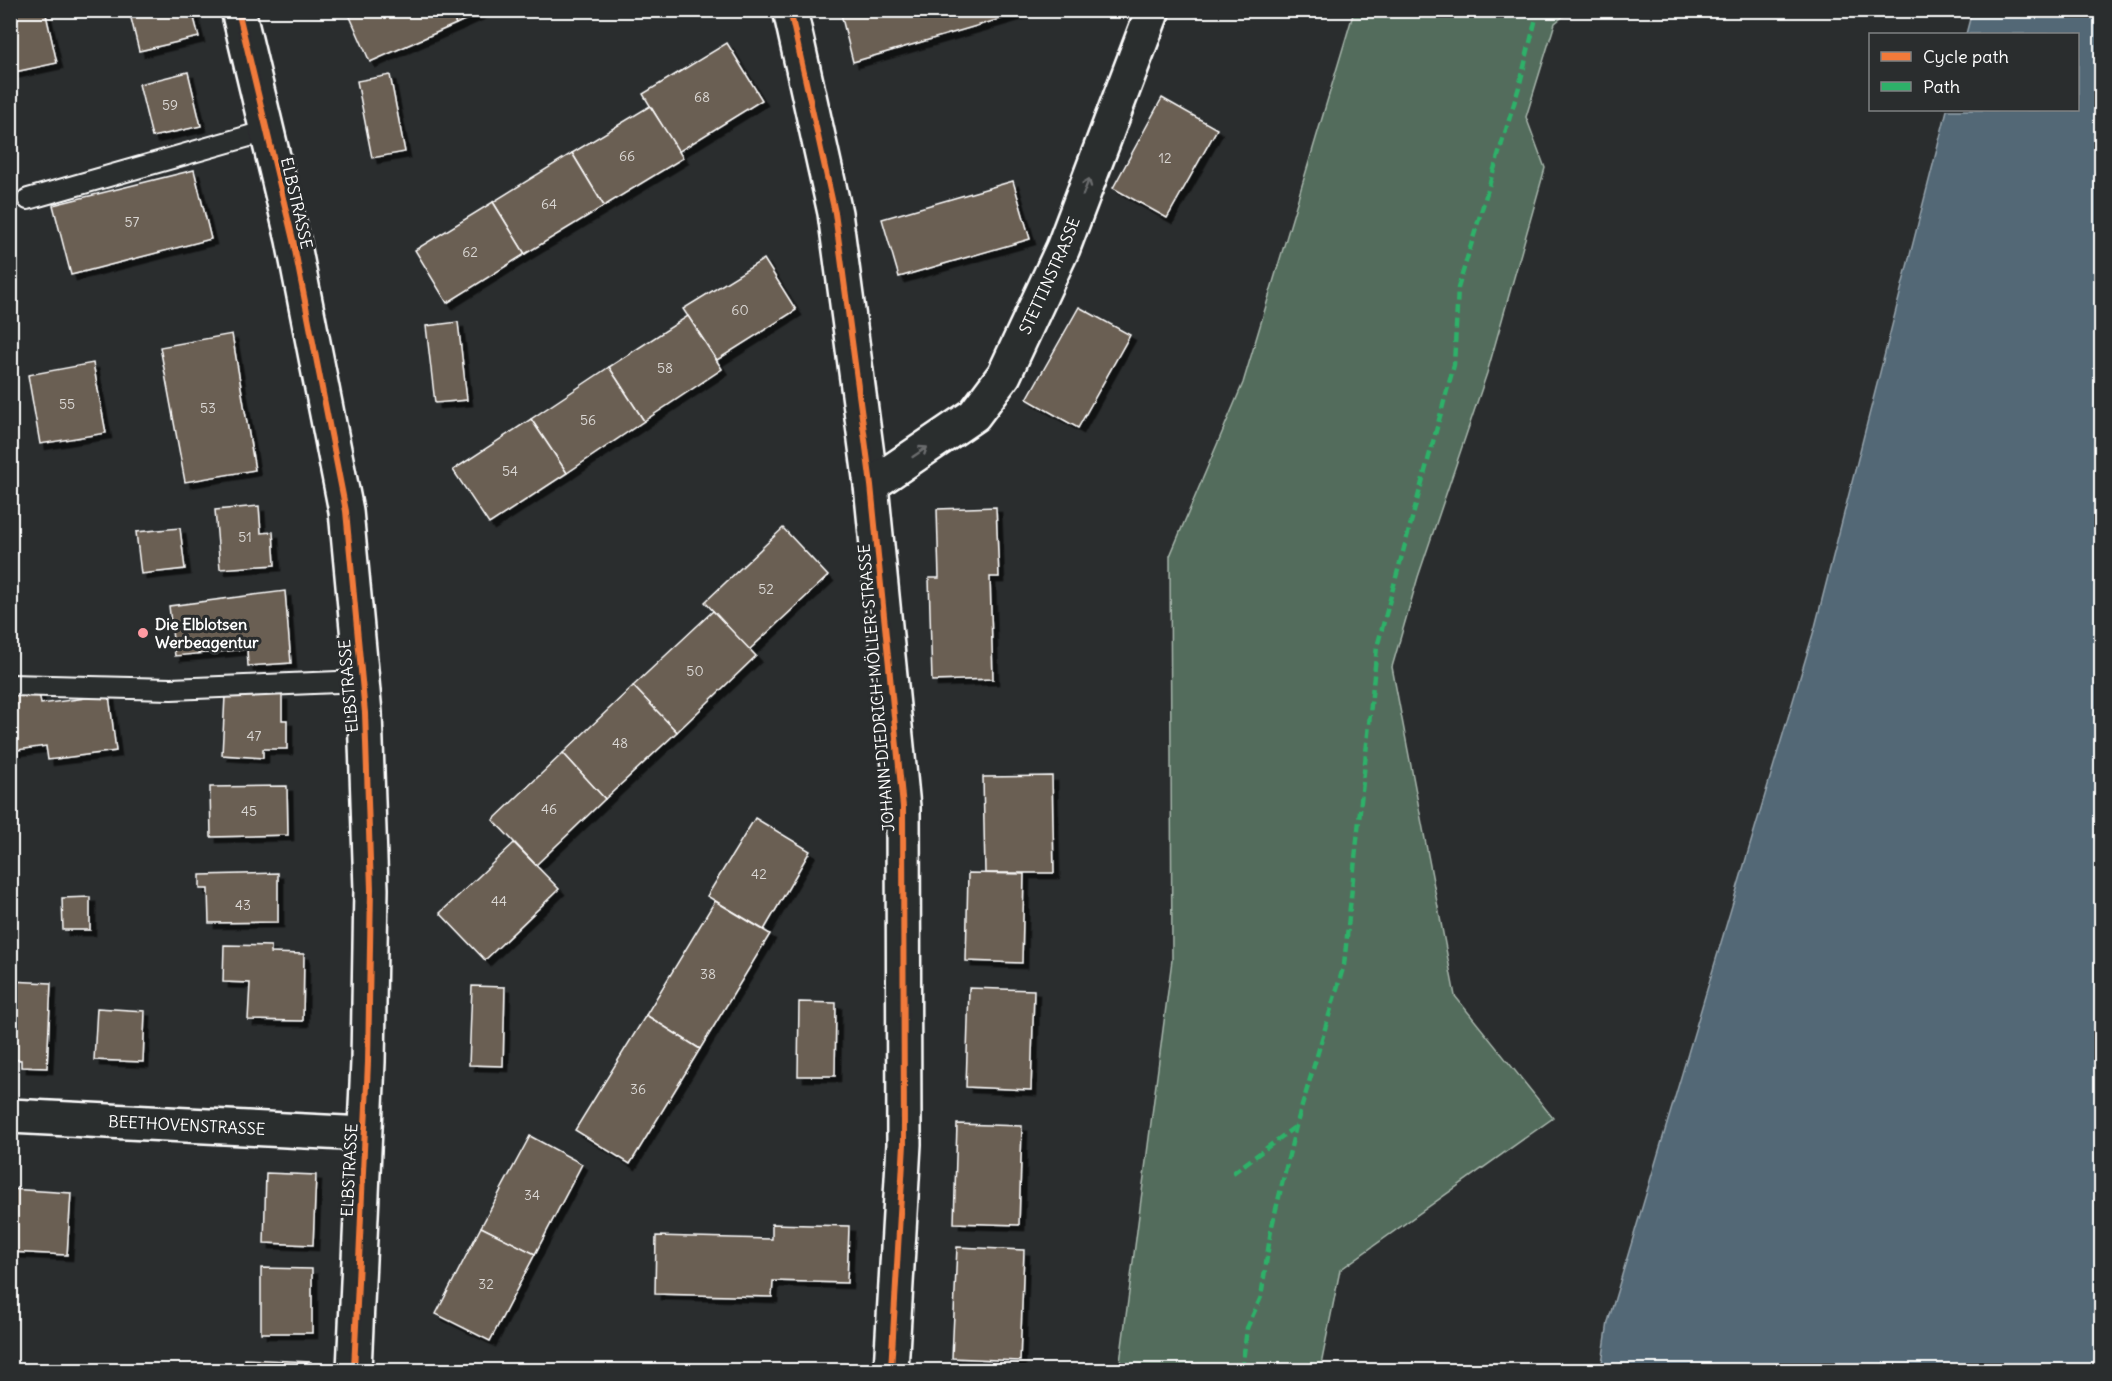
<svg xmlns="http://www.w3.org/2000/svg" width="2112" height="1381" viewBox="0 0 2112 1381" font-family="Delius,sans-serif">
<defs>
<filter id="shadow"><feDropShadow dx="5.5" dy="5.5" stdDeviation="0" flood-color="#0009"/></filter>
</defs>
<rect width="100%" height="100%" fill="#2a2d2e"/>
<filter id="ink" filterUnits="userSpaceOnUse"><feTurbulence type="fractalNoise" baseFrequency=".0167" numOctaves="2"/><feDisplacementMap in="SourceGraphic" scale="12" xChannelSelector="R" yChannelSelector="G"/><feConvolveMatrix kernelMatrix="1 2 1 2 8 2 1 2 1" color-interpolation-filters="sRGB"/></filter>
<g filter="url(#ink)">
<polygon fill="#526c5b" stroke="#a8b6ad" stroke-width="1.5" points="1354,11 1570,11 1555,23 1526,117 1545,168 1487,373 1418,577 1392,667 1455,996 1553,1118 1340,1270 1320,1370 1119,1370 1172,960 1170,556 1243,383"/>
<polygon fill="#526876" stroke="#97a4ad" stroke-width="1.5" points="1972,11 2101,11 2101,1370 1601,1370 1608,1322 1815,627 1947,110 2078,110 2078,34 1966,34"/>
<g fill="#6b5e52" stroke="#fff" stroke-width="1.5" filter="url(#shadow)">
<polygon points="10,10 45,10 57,63 10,73"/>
<polygon points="129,10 192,10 199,37 139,51"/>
<polygon points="347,10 450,10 456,24 370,62"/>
<polygon points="450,10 487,10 456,24"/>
<polygon points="840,10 1031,10 853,62"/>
<polygon points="727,43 762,100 678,152 643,94"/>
<polygon points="188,72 201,126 152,137 139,84"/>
<polygon points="390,75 405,152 372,158 357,81"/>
<polygon points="1162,98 1217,129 1167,218 1113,188"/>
<polygon points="650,106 683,158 604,206 572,153"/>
<polygon points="572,153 604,206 525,254 493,202"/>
<polygon points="194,170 211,239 71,275 53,205"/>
<polygon points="1013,181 1030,239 899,277 882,219"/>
<polygon points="493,202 525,254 447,303 415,250"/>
<polygon points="764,259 796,310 717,360 683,309"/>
<polygon points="1079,307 1130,335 1078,428 1027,399"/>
<polygon points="688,316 722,369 644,421 609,367"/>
<polygon points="458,322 467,400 435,403 426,326"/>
<polygon points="232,334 255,470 185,482 160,347"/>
<polygon points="93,363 106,433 40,444 28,375"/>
<polygon points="609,367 644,421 567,473 531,419"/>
<polygon points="531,419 567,473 489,524 453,470"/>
<polygon points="259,506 261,533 273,532 275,565 220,569 215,510"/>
<polygon points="996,507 999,577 990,577 993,679 932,681 929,578 939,578 937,509"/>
<polygon points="180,528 185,569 141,574 136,532"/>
<polygon points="783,528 828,576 749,650 705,602"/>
<polygon points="285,591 291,663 248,666 247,649 175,656 169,606"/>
<polygon points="713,611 756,656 677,732 633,686"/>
<polygon points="633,686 677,732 605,799 563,753"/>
<polygon points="39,692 41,704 109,695 116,751 48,760 46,746 10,751 10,696"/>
<polygon points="282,695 282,720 287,720 287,749 263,749 263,758 222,755 225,696"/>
<polygon points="563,753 605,799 536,865 493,820"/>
<polygon points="1052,776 1054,873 985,873 983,777"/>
<polygon points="287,786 288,835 211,837 210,787"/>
<polygon points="755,818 810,851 764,930 707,896"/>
<polygon points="514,843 559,889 485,960 440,913"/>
<polygon points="278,873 278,922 209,923 208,889 200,889 200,875"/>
<polygon points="968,873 1024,874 1022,963 966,961"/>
<polygon points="90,897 90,930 63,930 62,898"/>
<polygon points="715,901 770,934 700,1049 646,1015"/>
<polygon points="224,945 271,946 271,953 304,954 303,1021 248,1020 250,983 223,982"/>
<polygon points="10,981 51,983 47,1068 21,1067 21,1060 10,1059"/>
<polygon points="472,986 505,987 503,1066 469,1065"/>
<polygon points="969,988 1034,990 1031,1090 966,1087"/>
<polygon points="799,1002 836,1003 835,1076 798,1076"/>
<polygon points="97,1008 145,1011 143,1062 94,1060"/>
<polygon points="646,1015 700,1049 630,1164 575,1130"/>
<polygon points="957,1124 1022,1126 1019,1225 954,1223"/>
<polygon points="530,1136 582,1164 535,1254 481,1227"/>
<polygon points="266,1173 316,1175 313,1245 264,1243"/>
<polygon points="10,1189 71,1193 67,1255 10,1252"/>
<polygon points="772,1224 849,1226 847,1283 773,1281 772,1297 655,1294 656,1236 772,1239"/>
<polygon points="481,1227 535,1254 490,1341 436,1314"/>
<polygon points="957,1247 1024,1250 1020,1361 952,1358"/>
<polygon points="261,1268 312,1269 312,1333 261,1333"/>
<polygon points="245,1359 311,1362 310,1370 245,1370"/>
</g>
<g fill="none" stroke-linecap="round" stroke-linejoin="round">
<g stroke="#fff" stroke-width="24">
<g id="lane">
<polyline points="28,199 267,131"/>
<polyline points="10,685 171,689 362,681"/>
</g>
</g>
<g stroke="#fff" stroke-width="38">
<g id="street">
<polyline points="790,10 835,213 871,485 903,807 904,1144 891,1370"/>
<path id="s1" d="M871,485L974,415L1004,375L1063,248L1153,10"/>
<path id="s2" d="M10,1116L364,1134"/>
</g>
</g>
<g stroke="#fff" stroke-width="38">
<polyline id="secondary" points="238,10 293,240 346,511 365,713 371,889 368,1062 354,1370"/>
</g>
<use href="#lane" stroke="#2a2d2e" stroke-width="20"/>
<use href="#street" stroke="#2a2d2e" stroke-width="33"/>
<use href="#secondary" stroke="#2a2d2e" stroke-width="33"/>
<g stroke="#2db169" stroke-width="4.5" stroke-dasharray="9 4.5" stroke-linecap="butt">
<polyline points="1233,1173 1296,1126"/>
<polyline points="1242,1370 1247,1328 1261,1297 1271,1230 1296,1126 1344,965 1377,647 1454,365 1458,288 1519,87 1538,10"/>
</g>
<g stroke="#2a2d2e" stroke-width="10">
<g id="cycleway">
<polyline points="238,10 293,240 346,511 365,713 371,889 368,1062 354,1370"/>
<polyline points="790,10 835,213 871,485 903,807 904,1144 891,1370"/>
</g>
</g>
<use href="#cycleway" stroke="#f17a3a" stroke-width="6"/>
</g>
<defs><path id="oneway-shaft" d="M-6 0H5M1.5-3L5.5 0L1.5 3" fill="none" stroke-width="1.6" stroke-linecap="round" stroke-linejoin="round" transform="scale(1.5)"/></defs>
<g stroke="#6a6c6d">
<use href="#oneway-shaft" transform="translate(1086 187) rotate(-69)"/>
<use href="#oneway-shaft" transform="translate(920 452) rotate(-34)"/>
</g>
</g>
<circle fill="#ff9aa2" stroke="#2a2d2e" stroke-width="2" cx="143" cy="633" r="6"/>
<g text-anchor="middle" stroke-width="6" stroke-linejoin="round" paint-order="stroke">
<g font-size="14" fill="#dad7d4">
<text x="702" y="102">68</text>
<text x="170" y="110">59</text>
<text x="627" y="161">66</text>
<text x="1165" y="163">12</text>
<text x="549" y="209">64</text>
<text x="132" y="227">57</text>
<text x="470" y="257">62</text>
<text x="740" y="315">60</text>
<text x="665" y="373">58</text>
<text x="67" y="409">55</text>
<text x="208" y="413">53</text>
<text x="588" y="425">56</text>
<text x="510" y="476">54</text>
<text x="245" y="542">51</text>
<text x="766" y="594">52</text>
<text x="695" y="676">50</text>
<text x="254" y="741">47</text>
<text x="620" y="748">48</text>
<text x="549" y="814">46</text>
<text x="249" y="816">45</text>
<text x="759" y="879">42</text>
<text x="499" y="906">44</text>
<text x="243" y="910">43</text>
<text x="708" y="979">38</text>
<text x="638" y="1094">36</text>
<text x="532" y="1200">34</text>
<text x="486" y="1289">32</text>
</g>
<g font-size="16" fill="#fff" stroke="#2a2d2e">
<text transform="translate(297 203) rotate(77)" y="6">ELBSTRASSE</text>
<text dy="6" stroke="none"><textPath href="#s1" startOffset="284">STETTINSTRASSE</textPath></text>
<text transform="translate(348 686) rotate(-95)" y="6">ELBSTRASSE</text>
<text transform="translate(876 688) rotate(-95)" y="6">JOHANN-DIEDRICH-MÖLLER-STRASSE</text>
<text dy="6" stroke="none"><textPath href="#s2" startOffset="177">BEETHOVENSTRASSE</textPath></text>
<text transform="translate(349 1170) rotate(-87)" y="6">ELBSTRASSE</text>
</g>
<g font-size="16" font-weight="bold" fill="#fff" stroke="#2a2d2e" text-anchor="start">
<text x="155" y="630">Die Elblotsen<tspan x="155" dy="18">Werbeagentur</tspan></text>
</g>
</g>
<rect width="2112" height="1381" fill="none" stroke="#2a2d2e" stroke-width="36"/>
<rect x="18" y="18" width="2076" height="1345" fill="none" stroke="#fff" stroke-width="2" filter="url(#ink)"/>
<rect x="1869" y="33" width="210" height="78" fill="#2a2d2e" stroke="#7f8182" stroke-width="1.5"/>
<rect x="1881" y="52" width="30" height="9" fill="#f17a3a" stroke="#7f8182" stroke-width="1.5"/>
<text x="1923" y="63" font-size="18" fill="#ffffff">Cycle path</text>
<rect x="1881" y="82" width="30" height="9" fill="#2db169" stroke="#7f8182" stroke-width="1.5"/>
<text x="1923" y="93" font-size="18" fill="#ffffff">Path</text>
</svg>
